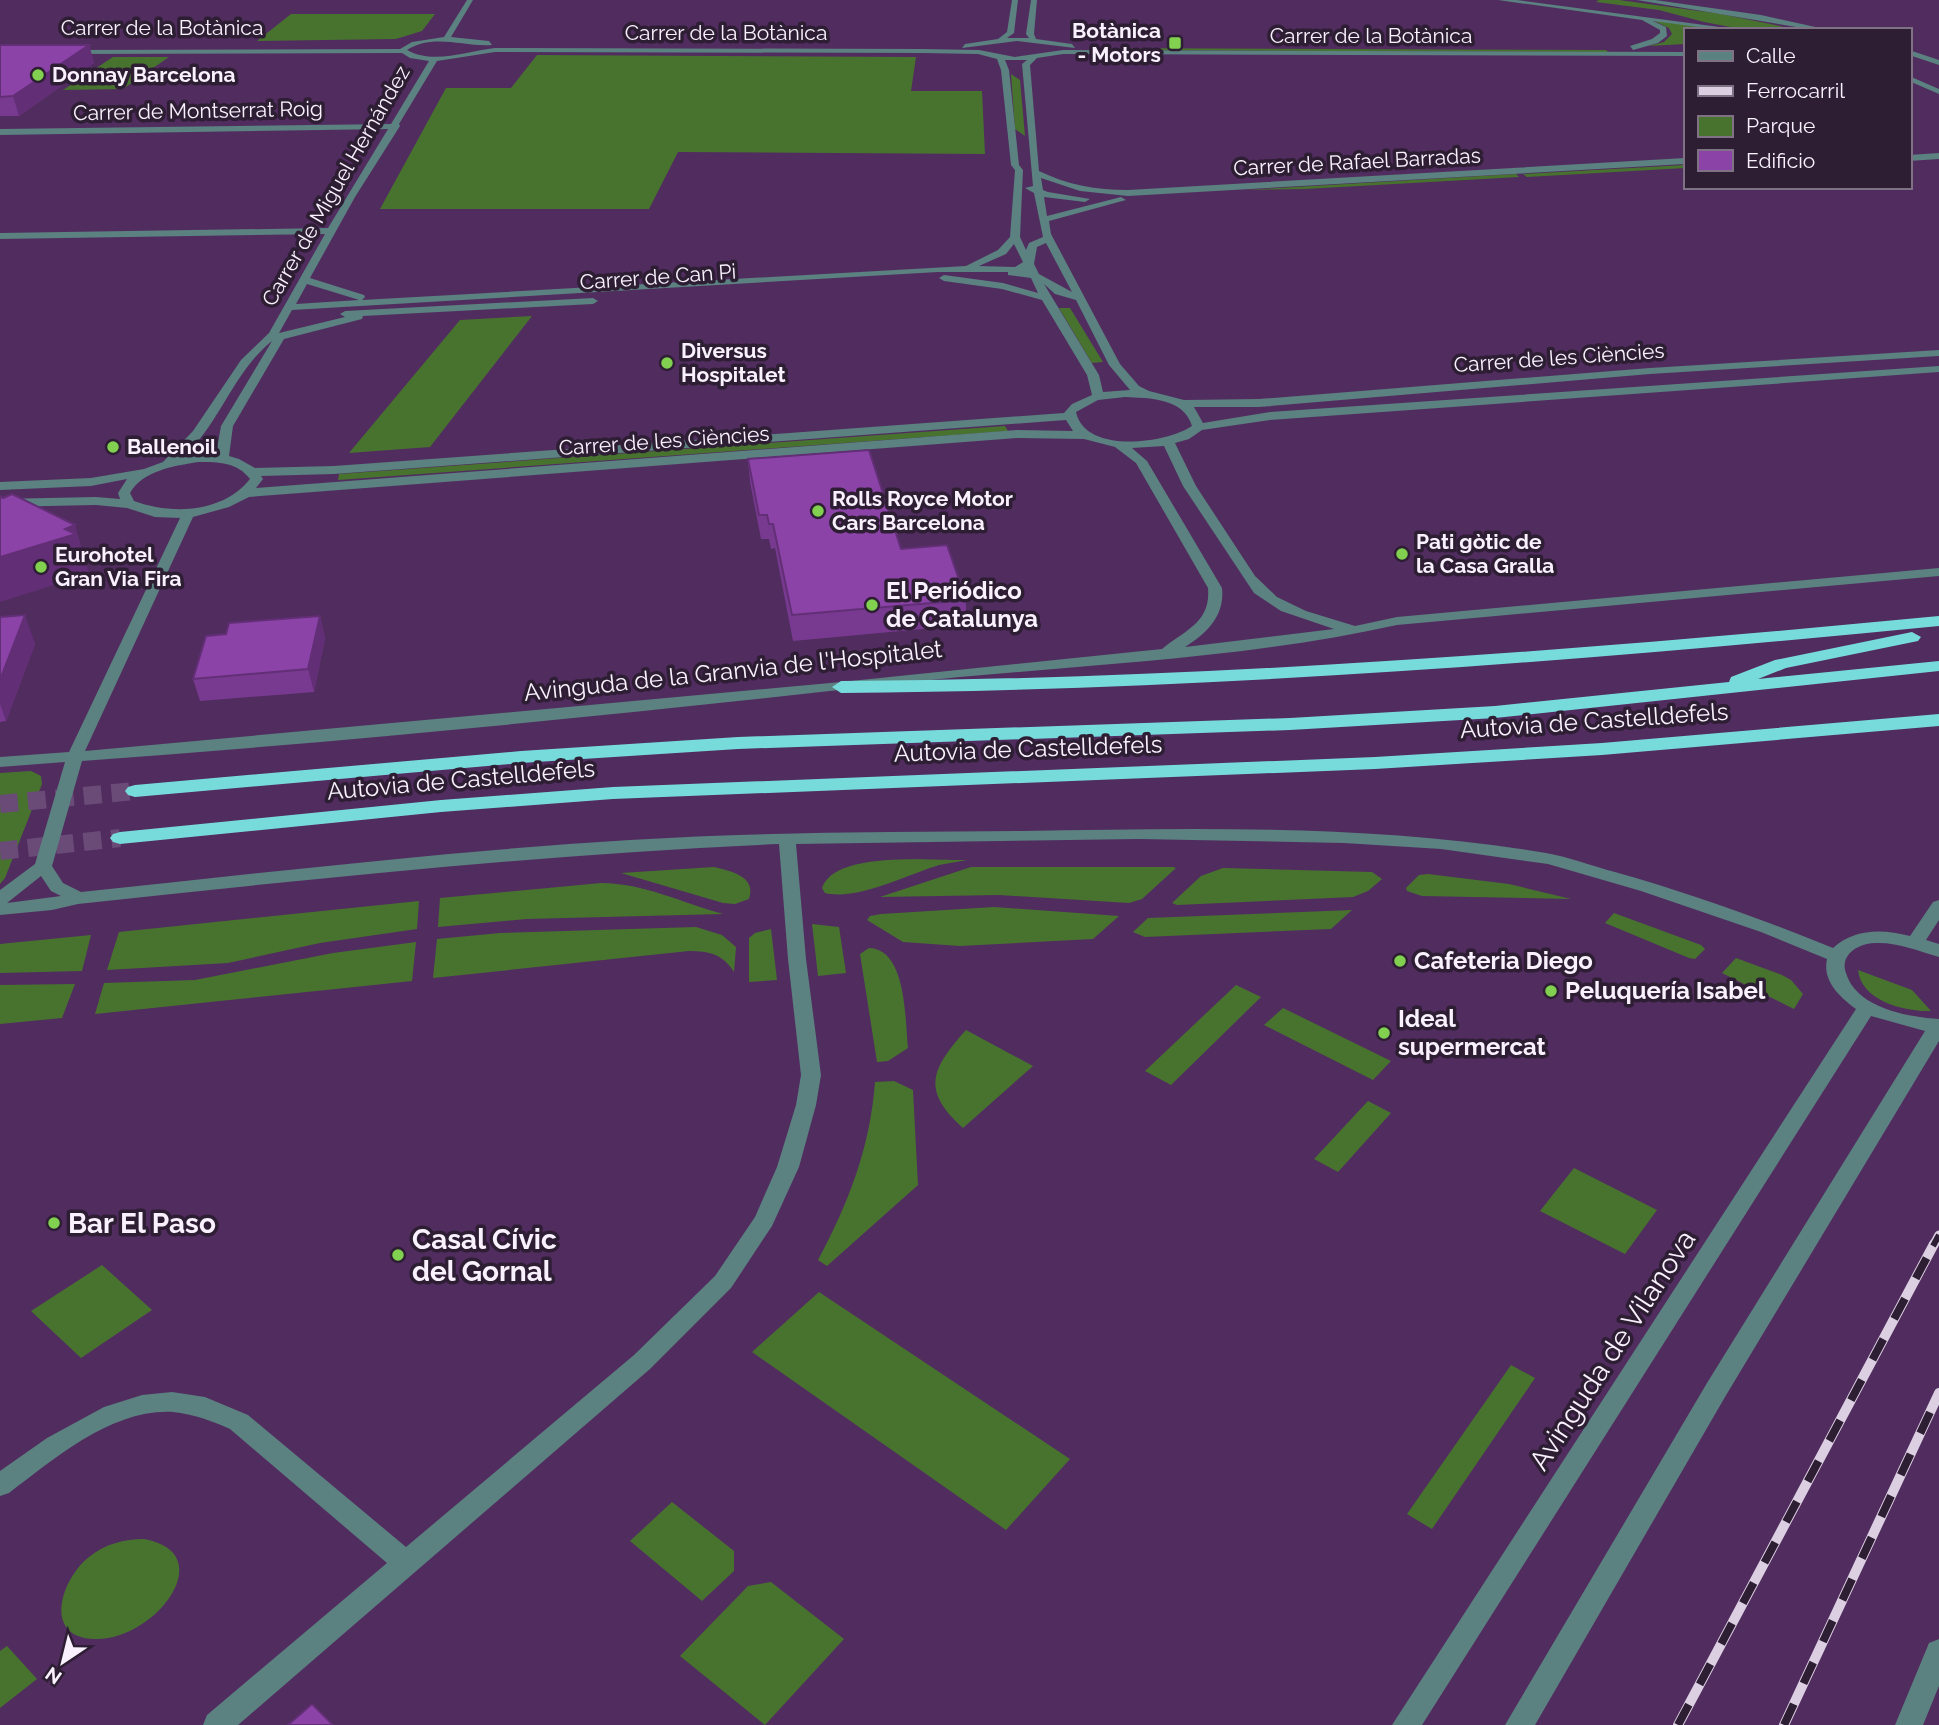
<svg xmlns="http://www.w3.org/2000/svg" width="1939" height="1725" viewBox="0 0 1939 1725" font-family="Raleway,sans-serif">
<rect width="100%" height="100%" fill="#512c5f"/>
<g fill="#48732f">
<polygon points="1599,0 1619,0 1721,14 1799,30 1746,30 1704,22 1659,10 1596,2"/>
<polygon points="291,14 435,14 422,31 396,39 257,41"/>
<polygon points="1650,19 1724,30 1685,30 1685,44 1649,46 1664,42 1672,34 1669,28"/>
<polygon points="1103,48 1606,50 1608,52 1103,50"/>
<polygon points="537,55 916,57 911,91 982,91 985,154 678,152 649,209 380,209 446,88 511,88"/>
<polygon points="113,57 169,57 123,89 63,90"/>
<polygon points="1011,74 1020,80 1025,136 1015,129"/>
<polygon points="1685,165 1685,168 1527,177 1523,174"/>
<polygon points="1516,174 1519,177 1305,189 1245,190"/>
<polygon points="1059,308 1070,308 1103,362 1092,363"/>
<polygon points="532,316 430,447 349,453 460,320"/>
<polygon points="1005,426 1008,431 338,480 339,474"/>
<polygon points="31,771 41,776 42,784 5,878 0,884 0,773"/>
<path d="M967,860C958,862 948,863 939,865C909,874 857,901 825,893L822,888C835,850 933,861 967,860Z"/>
<path d="M714,867C730,871 757,876 749,899L735,904L723,903L621,873Z"/>
<polygon points="971,867 1173,867 1176,868 1142,899 1129,903 999,895 880,897"/>
<polygon points="1223,868 1372,872 1382,879 1368,891 1353,897 1177,905 1172,903 1201,876"/>
<polygon points="1428,874 1509,884 1571,899 1422,896 1407,891 1406,888 1419,875"/>
<path d="M601,883C644,883 682,903 723,914L526,919L438,927L440,898Z"/>
<polygon points="419,901 417,929 320,943 228,963 107,970 119,932"/>
<polygon points="994,907 1119,916 1093,939 960,946 903,942 867,920 870,916 881,914"/>
<polygon points="1352,910 1331,929 1145,937 1133,932 1148,918"/>
<polygon points="1614,913 1701,945 1705,949 1695,959 1689,958 1605,923"/>
<polygon points="812,924 839,927 846,973 818,976"/>
<path d="M696,927L722,935L736,947L734,972C723,954 709,951 689,951L433,978L437,939L500,933Z"/>
<polygon points="771,929 777,980 749,982 749,938 755,933"/>
<polygon points="91,935 82,971 0,973 0,944"/>
<polygon points="416,942 412,981 95,1014 104,983 195,980 333,953"/>
<path d="M869,948C907,949 905,1021 908,1048L888,1061L877,1062L860,954Z"/>
<polygon points="1736,958 1782,975 1791,980 1803,994 1794,1009 1722,973"/>
<path d="M1858,970L1912,990L1931,1011C1905,1012 1861,1001 1858,970Z"/>
<polygon points="75,984 62,1018 0,1024 0,985"/>
<polygon points="1236,985 1261,997 1171,1085 1145,1071"/>
<polygon points="1283,1008 1391,1061 1373,1080 1264,1025"/>
<path d="M966,1030L1033,1066L963,1128C920,1090 932,1068 966,1030Z"/>
<path d="M894,1081L913,1090L918,1185L827,1266L818,1260C849,1202 870,1148 875,1082Z"/>
<polygon points="1368,1101 1391,1113 1338,1172 1314,1159"/>
<polygon points="1574,1168 1657,1210 1625,1254 1540,1211"/>
<polygon points="102,1265 152,1310 81,1358 31,1311"/>
<polygon points="819,1292 1070,1459 1006,1530 752,1352"/>
<polygon points="1511,1365 1535,1378 1432,1529 1407,1514"/>
<polygon points="672,1502 734,1551 734,1571 702,1601 630,1541"/>
<path d="M144,1539C222,1553 155,1641 95,1639C42,1638 61,1579 89,1557C105,1544 124,1539 144,1539Z"/>
<polygon points="771,1582 844,1639 765,1725 680,1656 748,1586"/>
<polygon points="7,1646 37,1679 0,1708 0,1651"/>
</g>
<g fill="none" stroke-linecap="round" stroke-linejoin="round">
<g stroke="#6a4a77" stroke-width="18" stroke-dasharray="18 10" stroke-linecap="butt">
<polyline points="0,804 135,791"/>
<polyline points="0,851 120,838"/>
</g>
<g fill="#5b8180" fill-rule="evenodd">
<path d="M467,0H473L451,37L489,41L492,45C463,47 433,33 407,50C434,65 466,51 495,48L923,49L979,50L1015,57L1063,50L1685,52V56L1063,54L1037,58L1030,65L1039,171C1068,185 1096,190 1128,190L1685,158V164L1128,196L1080,191L1041,178L1043,190L1048,192L1090,199L1085,202L1044,197L1047,216L1121,197L1126,200L1049,221L1051,234L1120,364L1139,386L1149,391L1184,400L1259,399L1650,368L1939,350V356L1650,374L1259,407H1194L1203,423L1270,412L1939,366V372L1270,420L1202,430L1189,439L1175,443L1196,486L1255,576L1277,597L1306,611L1355,626L1397,617L1939,568V576L1397,625C1235,661 1066,665 902,683C629,714 356,741 82,761L52,866L63,883L81,892C264,873 447,851 630,840C761,832 892,832 1022,831C1196,828 1374,824 1546,853C1569,857 1592,866 1615,872C1689,893 1762,919 1833,948C1855,928 1883,929 1910,936L1933,902L1939,900V920L1926,940L1939,944V957C1918,951 1898,942 1875,943C1865,943 1852,948 1847,957C1844,962 1844,968 1846,973C1856,1008 1908,1017 1939,1019V1041L1725,1397L1535,1725H1505L1707,1383L1925,1031L1871,1016L1422,1725H1392L1856,1009C1840,997 1822,981 1827,959L1761,932L1641,891L1548,864L1441,849L1344,843L1139,839L796,844L806,959L821,1075L816,1105L799,1167L772,1226L731,1288L650,1369L238,1725H203L207,1715L387,1563L230,1429C212,1421 194,1414 173,1412C111,1409 56,1458 9,1493L0,1496V1471L47,1438L104,1407L142,1395L172,1392L205,1397L248,1415L406,1547L634,1355L715,1276L755,1217L777,1167L796,1105L801,1075L788,959L779,844C544,854 311,879 78,904L52,910L0,915V890L35,864L65,762L0,767V757L69,752L180,518L155,517L127,508L96,505L0,507V499L96,497L120,499L118,493L127,479L91,486L0,490V482L91,478L144,469L163,462L193,431L241,360L269,333L325,234L0,239V233L328,228L388,129L0,135V129L391,124L429,61L410,58L402,53L66,54L62,52L66,50L400,49L412,42L444,37ZM495,52L923,53L978,54L997,59L1001,70L1011,165L1015,170L1010,237L998,250L966,266L362,300L365,297L364,295L310,278L355,197L400,126L399,124L437,61ZM1005,60H1027L1022,64L1033,186L1025,188L1034,193L1043,237L1029,243L1026,250L1020,237L1023,170L1019,165L1009,70ZM1046,243L1072,292L1039,274L1034,264L1037,247ZM1014,244L1023,262L1015,267L979,266L1006,254ZM938,272H1008V275L1031,278L1038,293L1003,283L944,275L939,278L944,281L1002,289L1042,300L1087,375L1092,395L1072,404L1064,413L334,466L255,468L239,459L229,456L233,426L284,339L362,319L363,316L593,304L598,301L593,298L345,311L340,314L345,317L279,333L292,310ZM307,284L356,299L359,300L296,304ZM1044,284L1055,294L1076,300L1109,365L1130,390L1103,392L1099,375ZM272,341L221,426L216,454L183,457C220,424 233,372 272,341ZM1125,397C1149,398 1184,398 1192,426C1165,444 1085,454 1076,412L1098,400ZM1066,420L1073,431L1017,430L256,488L263,479L261,476L334,474ZM1017,438L1084,439L1115,447L1136,463L1208,588C1211,623 1185,630 1162,649L841,682L85,751L193,517L229,507L249,497ZM1164,446L1183,486L1254,593L1281,611L1334,629L1185,647C1207,633 1225,616 1222,588L1147,461L1132,448ZM198,462C219,462 237,462 250,479C223,513 172,515 134,501L130,493C143,470 175,466 198,462ZM41,876L51,891L61,896L7,903Z"/>
<polygon points="1012,0 1018,0 1014,33 1007,38 1029,38 1026,34 1031,0 1037,0 1034,34 1036,39 1072,44 1075,48 1017,41 962,48 965,44 998,39 1007,32"/>
<polygon points="1498,0 1517,0 1742,30 1720,30 1653,21 1666,27 1667,36 1658,43 1633,50 1630,46 1652,39 1660,33 1660,30 1642,20"/>
<polygon points="1637,0 1655,0 1761,15 1829,30 1814,30"/>
<polygon points="1909,50 1939,60 1939,65 1909,55"/>
<polygon points="1909,76 1939,89 1939,94 1909,81"/>
<polygon points="1939,153 1939,159 1909,161 1909,155"/>
<polygon points="1939,1639 1939,1686 1923,1725 1895,1725 1929,1643"/>
</g>
<g fill="#78dbdb" fill-rule="evenodd">
<path d="M1939,616V626C1573,662 1209,690 841,693L832,687L841,681C1208,679 1573,651 1939,616Z"/>
<polygon points="1912,632 1921,637 1918,641 1786,668 1758,679 1939,661 1939,671 1495,718 1290,730 738,749 521,763 135,797 128,795 125,791 128,787 135,785 521,751 738,737 1290,718 1495,706 1729,682 1731,677 1775,660"/>
<polygon points="1939,714 1939,726 1602,755 1375,769 613,799 441,812 120,844 113,842 110,838 113,834 120,832 441,800 613,787 1375,757 1602,743"/>
</g>
<g stroke="#dccfe2" stroke-width="9">
<polyline id="rail-far1" points="1933,1246 1939,1235"/>
</g>
<g stroke="#dccfe2" stroke-width="10">
<g id="rail">
<polyline points="1678,1725 1934,1244"/>
<polyline points="1784,1725 1939,1393"/>
</g>
</g>
<use href="#rail-far1" stroke="#2e1e34" stroke-width="6" stroke-dasharray="18" stroke-linecap="butt"/>
<use href="#rail" stroke="#2e1e34" stroke-width="8" stroke-dasharray="23" stroke-linecap="butt"/>
</g>
<g fill="#783a90">
<polygon points="0,45 89,45 94,63 19,116 0,116"/>
<polygon points="748,459 901,549 966,600 966,625 793,641 775,548 771,549 769,539 761,539 750,482"/>
<polygon points="320,616 325,638 314,692 200,701 193,679 226,634"/>
<polygon points="0,617 35,644 6,721 0,722"/>
</g>
<g fill="#622f76">
<polygon points="89,45 94,63 19,116 13,96"/>
<polygon points="75,525 89,574 0,602 0,557"/>
<polygon points="25,615 35,644 6,721 0,704 0,680"/>
<polygon points="320,616 325,638 314,692 308,669"/>
</g>
<g fill="#8c43a8" stroke="#622f76" stroke-width="2">
<polygon points="0,45 89,45 13,96 0,97"/>
<polygon points="869,450 901,549 947,545 966,600 792,615 773,524 769,524 767,515 759,515 748,459"/>
<polygon points="12,494 75,525 65,529 76,534 0,557 0,496 3,498"/>
<polygon points="25,615 0,680 0,617"/>
<polygon points="320,616 308,669 193,679 206,636 226,634 229,623"/>
<polygon points="312,1704 333,1725 288,1725"/>
</g>
<g fill="#81d050" stroke="#2e1e34" stroke-width="2.5">
<rect x="1168" y="36" width="14" height="14" rx="3.5"/>
<circle cx="38" cy="75" r="7"/>
<circle cx="667" cy="363" r="7"/>
<circle cx="113" cy="447" r="7"/>
<circle cx="818" cy="511" r="7"/>
<circle cx="1402" cy="554" r="7"/>
<circle cx="41" cy="567" r="7"/>
<circle cx="872" cy="605" r="7"/>
<circle cx="1400" cy="961" r="7"/>
<circle cx="1551" cy="991" r="7"/>
<circle cx="1384" cy="1033" r="7"/>
<circle cx="54" cy="1223" r="7"/>
<circle cx="398" cy="1255" r="7"/>
</g>
<g text-anchor="middle" stroke-width="7" stroke-linejoin="round" paint-order="stroke">
<g font-size="21" fill="#f9f1fd" stroke="#2e1e34">
<text x="162" y="35">Carrer de la Botànica</text>
<text x="726" y="40">Carrer de la Botànica</text>
<text x="1371" y="43">Carrer de la Botànica</text>
<text transform="translate(198 111) rotate(-1)" y="7">Carrer de Montserrat Roig</text>
<text transform="translate(1357 162) rotate(-3)" y="7">Carrer de Rafael Barradas</text>
<text transform="translate(336 186) rotate(-60)" y="7">Carrer de Miguel Hernández</text>
<text transform="translate(658 277) rotate(-4)" y="7">Carrer de Can Pi</text>
<text transform="translate(1559 358) rotate(-4)" y="7">Carrer de les Ciències</text>
<text transform="translate(664 441) rotate(-4)" y="7">Carrer de les Ciències</text>
</g>
<g font-size="21" font-weight="bold" fill="#f9f1fd" stroke="#2e1e34" text-anchor="start">
<text x="1161" y="38" text-anchor="end">Botànica<tspan x="1161" dy="24">- Motors</tspan></text>
<text x="52" y="82">Donnay Barcelona</text>
<text x="681" y="358">Diversus<tspan x="681" dy="24">Hospitalet</tspan></text>
<text x="127" y="454">Ballenoil</text>
<text x="832" y="506">Rolls Royce Motor<tspan x="832" dy="24">Cars Barcelona</tspan></text>
<text x="1416" y="549">Pati gòtic de<tspan x="1416" dy="24">la Casa Gralla</tspan></text>
<text x="55" y="562">Eurohotel<tspan x="55" dy="24">Gran Via Fira</tspan></text>
</g>
<g font-size="24" font-weight="bold" fill="#f9f1fd" stroke="#2e1e34" text-anchor="start">
<text x="886" y="599">El Periódico<tspan x="886" dy="28">de Catalunya</tspan></text>
<text x="1414" y="969">Cafeteria Diego</text>
<text x="1565" y="999">Peluquería Isabel</text>
<text x="1398" y="1027">Ideal<tspan x="1398" dy="28">supermercat</tspan></text>
</g>
<g font-size="24" fill="#f9f1fd" stroke="#2e1e34">
<text transform="translate(733 671) rotate(-6)" y="8">Avinguda de la Granvia de l'Hospitalet</text>
<text transform="translate(1594 721) rotate(-4)" y="8">Autovia de Castelldefels</text>
<text transform="translate(1028 749) rotate(-2)" y="8">Autovia de Castelldefels</text>
<text transform="translate(461 780) rotate(-5)" y="8">Autovia de Castelldefels</text>
</g>
<g font-size="28" font-weight="bold" fill="#f9f1fd" stroke="#2e1e34" text-anchor="start">
<text x="68" y="1233">Bar El Paso</text>
<text x="412" y="1249">Casal Cívic<tspan x="412" dy="32">del Gornal</tspan></text>
</g>
<g font-size="28" fill="#f9f1fd" stroke="#2e1e34">
<text transform="translate(1612 1350) rotate(-57)" y="10">Avinguda de Vilanova</text>
</g>
</g>
<rect x="1684" y="28" width="228" height="161" fill="#2e1e34" stroke="#7f7284" stroke-width="2"/>
<rect x="1698" y="51" width="35" height="10" fill="#5b8180" stroke="#7f7284" stroke-width="2"/>
<text x="1746" y="63" font-size="21" fill="#f9f1fd">Calle</text>
<rect x="1698" y="86" width="35" height="10" fill="#dccfe2" stroke="#7f7284" stroke-width="2"/>
<text x="1746" y="98" font-size="21" fill="#f9f1fd">Ferrocarril</text>
<rect x="1698" y="116" width="35" height="21" fill="#48732f" stroke="#7f7284" stroke-width="2"/>
<text x="1746" y="133" font-size="21" fill="#f9f1fd">Parque</text>
<rect x="1698" y="150" width="35" height="21" fill="#8c43a8" stroke="#7f7284" stroke-width="2"/>
<text x="1746" y="168" font-size="21" fill="#f9f1fd">Edificio</text>
<g transform="translate(63 1662) rotate(215)" stroke="#2e1e34" stroke-width="5" paint-order="stroke">
<path d="M0-5L12 26L0 18L-12 26Z" fill="#f9f1fd"/>
<text y="-10" font-size="19" font-weight="bold" text-anchor="middle" fill="#f9f1fd">N</text>
</g>
</svg>
